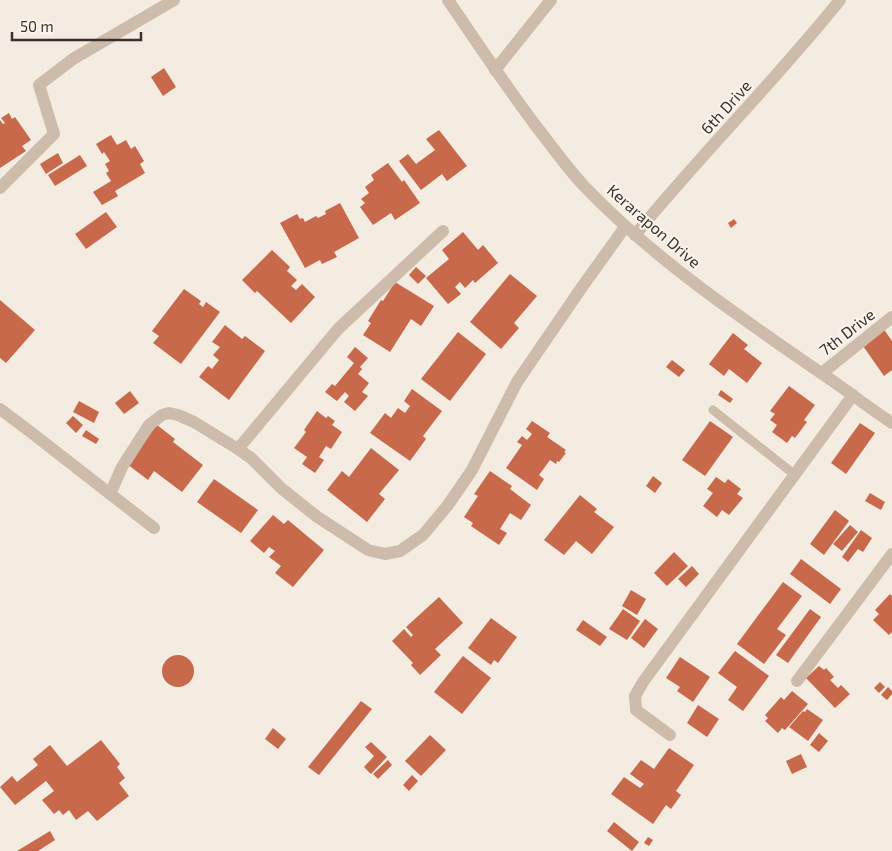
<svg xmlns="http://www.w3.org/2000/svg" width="892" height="851" viewBox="0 0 892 851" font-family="'Exo 2',sans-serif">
<rect width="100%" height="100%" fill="#f4ebe1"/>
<g fill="#c8694b">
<polygon points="164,68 176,87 163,96 151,77"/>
<polygon points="9,113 12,119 15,117 31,140 22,146 26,151 0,168 0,120 3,124 5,123 1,118"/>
<polygon points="439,130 467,166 447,181 442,174 421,190 399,161 408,154 416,164 435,150 426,139"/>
<polygon points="111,135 117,145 126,140 131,149 135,146 144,161 140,164 145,173 115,191 118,196 102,205 93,192 111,181 106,173 109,171 105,164 110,161 104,152 102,154 96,144"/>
<polygon points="58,153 63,163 46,174 40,164"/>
<polygon points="80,155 87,166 55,186 48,175"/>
<polygon points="388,163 402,182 404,180 420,203 395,220 391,213 373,225 360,207 365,203 361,199 369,193 365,187 374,180 371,175"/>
<polygon points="340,203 359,238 334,252 337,257 322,264 320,260 305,268 280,223 297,214 300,219 303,218 305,222 316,216 318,218 326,214 325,211"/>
<polygon points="106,212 117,227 86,249 75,234"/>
<polygon points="734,219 737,223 731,228 728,223"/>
<polygon points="463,232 478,250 483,245 498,263 475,283 473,280 465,288 460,282 455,287 461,294 448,304 426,278 449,259 442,250"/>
<polygon points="272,250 290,267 287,271 297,280 291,286 296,290 302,284 315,297 291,323 257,291 255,293 242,280"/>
<polygon points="416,267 426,276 418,284 409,275"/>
<polygon points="510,274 537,296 514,323 519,328 501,349 470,322"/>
<polygon points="395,282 434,306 421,326 411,319 390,352 363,335 371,323 368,321 381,300 383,301"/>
<polygon points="184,289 201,301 199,304 203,307 206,302 220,312 181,364 153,343 159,336 152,331"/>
<polygon points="0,300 35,330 6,363 0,358"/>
<polygon points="225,325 242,339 245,336 265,351 229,400 199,377 208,366 212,369 219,360 213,355 220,347 212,342"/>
<polygon points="883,328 892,341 892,370 884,376 861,343"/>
<polygon points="458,332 486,354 450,401 421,379"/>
<polygon points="733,333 748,345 744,349 762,363 747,383 729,369 724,376 709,364"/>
<polygon points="355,347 368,358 360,367 362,369 358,374 369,383 362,392 368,396 355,411 344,402 349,396 345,392 337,401 325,392 332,384 335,386 354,363 347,357"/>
<polygon points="672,360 685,370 679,377 666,367"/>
<polygon points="789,386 815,405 804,420 807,422 795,438 792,436 787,443 772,432 777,425 770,420 775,414 770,411"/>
<polygon points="412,389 442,411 423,436 426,439 410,461 370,433 385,413 391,418 398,408 405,413 410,406 404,401"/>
<polygon points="721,390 733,399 730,403 718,395"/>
<polygon points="130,391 139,403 124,414 115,403"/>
<polygon points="79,401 99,412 94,423 73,412"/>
<polygon points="317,411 326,418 328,416 335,421 332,425 342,432 331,449 326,446 319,457 324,460 315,473 302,464 307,457 294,448 306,432 304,430"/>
<polygon points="73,416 83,425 76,433 66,423"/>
<polygon points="532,421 550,433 547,437 566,450 564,452 566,453 559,462 557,461 556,464 550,460 539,475 544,479 537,490 506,468 522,445 517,442 522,436 527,440 532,434 526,429"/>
<polygon points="710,421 733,437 705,476 682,460"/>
<polygon points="860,423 875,433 846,474 831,463"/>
<polygon points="157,425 175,439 173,442 203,465 182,492 154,471 148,480 127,464"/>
<polygon points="86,430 99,439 96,444 82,436"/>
<polygon points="371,448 399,470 379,494 385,499 367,522 327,490 342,471 349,477"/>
<polygon points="490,471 512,486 510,489 531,505 521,520 510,513 500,529 507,533 499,545 471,526 473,523 464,517 478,496 474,494"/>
<polygon points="653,476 662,483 655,493 646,486"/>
<polygon points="716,477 725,483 728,479 741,489 737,494 743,498 729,515 722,510 717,517 703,506 713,493 707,489"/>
<polygon points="214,479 258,510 241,533 197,502"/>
<polygon points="870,493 885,502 881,510 865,501"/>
<polygon points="580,495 597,509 594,512 614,527 592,554 576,541 564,555 544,540"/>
<polygon points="835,510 849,521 824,555 810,544"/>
<polygon points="273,515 284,524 288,520 324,550 293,587 275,573 281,566 269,557 275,551 269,547 264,553 250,541"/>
<polygon points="850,525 858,532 842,551 833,544"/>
<polygon points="861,530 872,538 863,552 858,549 848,562 842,557"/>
<polygon points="674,552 688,566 667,586 654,573"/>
<polygon points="801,559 841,589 830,604 790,574"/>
<polygon points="692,566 699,574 686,587 678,579"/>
<polygon points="783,582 802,596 777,629 786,635 764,664 737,644"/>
<polygon points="631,590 646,599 637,615 622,606"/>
<polygon points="890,594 892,596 892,632 889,635 873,620 879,614 875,610"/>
<polygon points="439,597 463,623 435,649 441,655 420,675 411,665 413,663 392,641 404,629 411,637 413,635 406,627"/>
<polygon points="623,609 640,621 627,640 609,629"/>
<polygon points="810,609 821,617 788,663 776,655"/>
<polygon points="491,618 517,637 498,663 494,660 491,665 468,648"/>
<polygon points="645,619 658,629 644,648 631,638"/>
<polygon points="583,620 607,637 600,646 576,630"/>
<polygon points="735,651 769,676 743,711 728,700 737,687 718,673"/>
<circle cx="178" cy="671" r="16"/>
<polygon points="463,656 491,678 462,714 434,692"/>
<polygon points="680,657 710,677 693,702 677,691 680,687 666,678"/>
<polygon points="819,666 824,670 826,668 834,677 830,680 838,688 841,685 850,694 835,708 806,678"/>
<polygon points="880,682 885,687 879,693 874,688"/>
<polygon points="888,687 892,691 892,694 887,700 881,695"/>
<polygon points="792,691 808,704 785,730 782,728 778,733 765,721 768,718 765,715 781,697 784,700"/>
<polygon points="361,701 372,709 319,775 308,767"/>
<polygon points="698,705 719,719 707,737 687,723"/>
<polygon points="807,709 823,720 808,741 789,727 803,711 805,712"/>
<polygon points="273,728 286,739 278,749 265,739"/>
<polygon points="819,733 828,741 819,752 810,745"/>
<polygon points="430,735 446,750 421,776 405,761"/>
<polygon points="101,740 120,764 117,767 125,778 119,783 129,796 97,821 88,811 76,820 69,810 63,815 59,810 54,814 42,800 54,791 46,781 15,805 0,787 12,776 17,782 38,765 33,759 50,745 67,766"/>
<polygon points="371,742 387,757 371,774 364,767 374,756 365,747"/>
<polygon points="669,748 694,765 676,791 681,795 671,809 666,805 653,824 611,794 624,777 640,788 644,784 630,774 641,760 654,769"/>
<polygon points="801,754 807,767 792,774 786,761"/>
<polygon points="388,760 392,765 378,779 373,774"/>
<polygon points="412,775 418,781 409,791 403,785"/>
<polygon points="614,822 639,842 632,851 607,831"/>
<polygon points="50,831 55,840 38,851 17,851"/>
<polygon points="648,837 653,840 649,846 644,843"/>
</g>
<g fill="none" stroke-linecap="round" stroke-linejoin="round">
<polyline stroke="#cdbbac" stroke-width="9" points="713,410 795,475"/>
<g stroke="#cdbbac" stroke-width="12">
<path d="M448,0C478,44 507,88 539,130C554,149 568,169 584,186C654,259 738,316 821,373C845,389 868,407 892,423"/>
<polyline points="495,70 551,0"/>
<polyline points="0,188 54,134 39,85 73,59 174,0"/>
<path d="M635,235C701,154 775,81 840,0"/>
<polyline points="822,373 892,317"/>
<polyline points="0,409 28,430 154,528"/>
<polyline points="238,449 338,329 443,231"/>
<polyline points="110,494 122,467 149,425 162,415 169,413 178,415 194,422 238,449 251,458 281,488 316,516 368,550 385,554 400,551 423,535 448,505 472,470 517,382 582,287 625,227"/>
<polyline points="797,681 892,554"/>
<polyline points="670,735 636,710 635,696 643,682 853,395"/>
</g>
</g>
<g text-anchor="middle" stroke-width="4" stroke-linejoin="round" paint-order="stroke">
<g font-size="16" fill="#3b302b" stroke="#fbf5ee">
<text transform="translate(726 107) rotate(-48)" y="6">6th Drive</text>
<text transform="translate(654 226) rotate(41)" y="6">Kerarapon Drive</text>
<text transform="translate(847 332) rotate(-38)" y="6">7th Drive</text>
</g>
</g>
<path d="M12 32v8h129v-8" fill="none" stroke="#3b302b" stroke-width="2.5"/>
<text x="20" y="32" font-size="15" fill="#3b302b" stroke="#fbf5ee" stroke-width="4" paint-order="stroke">50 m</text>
</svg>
